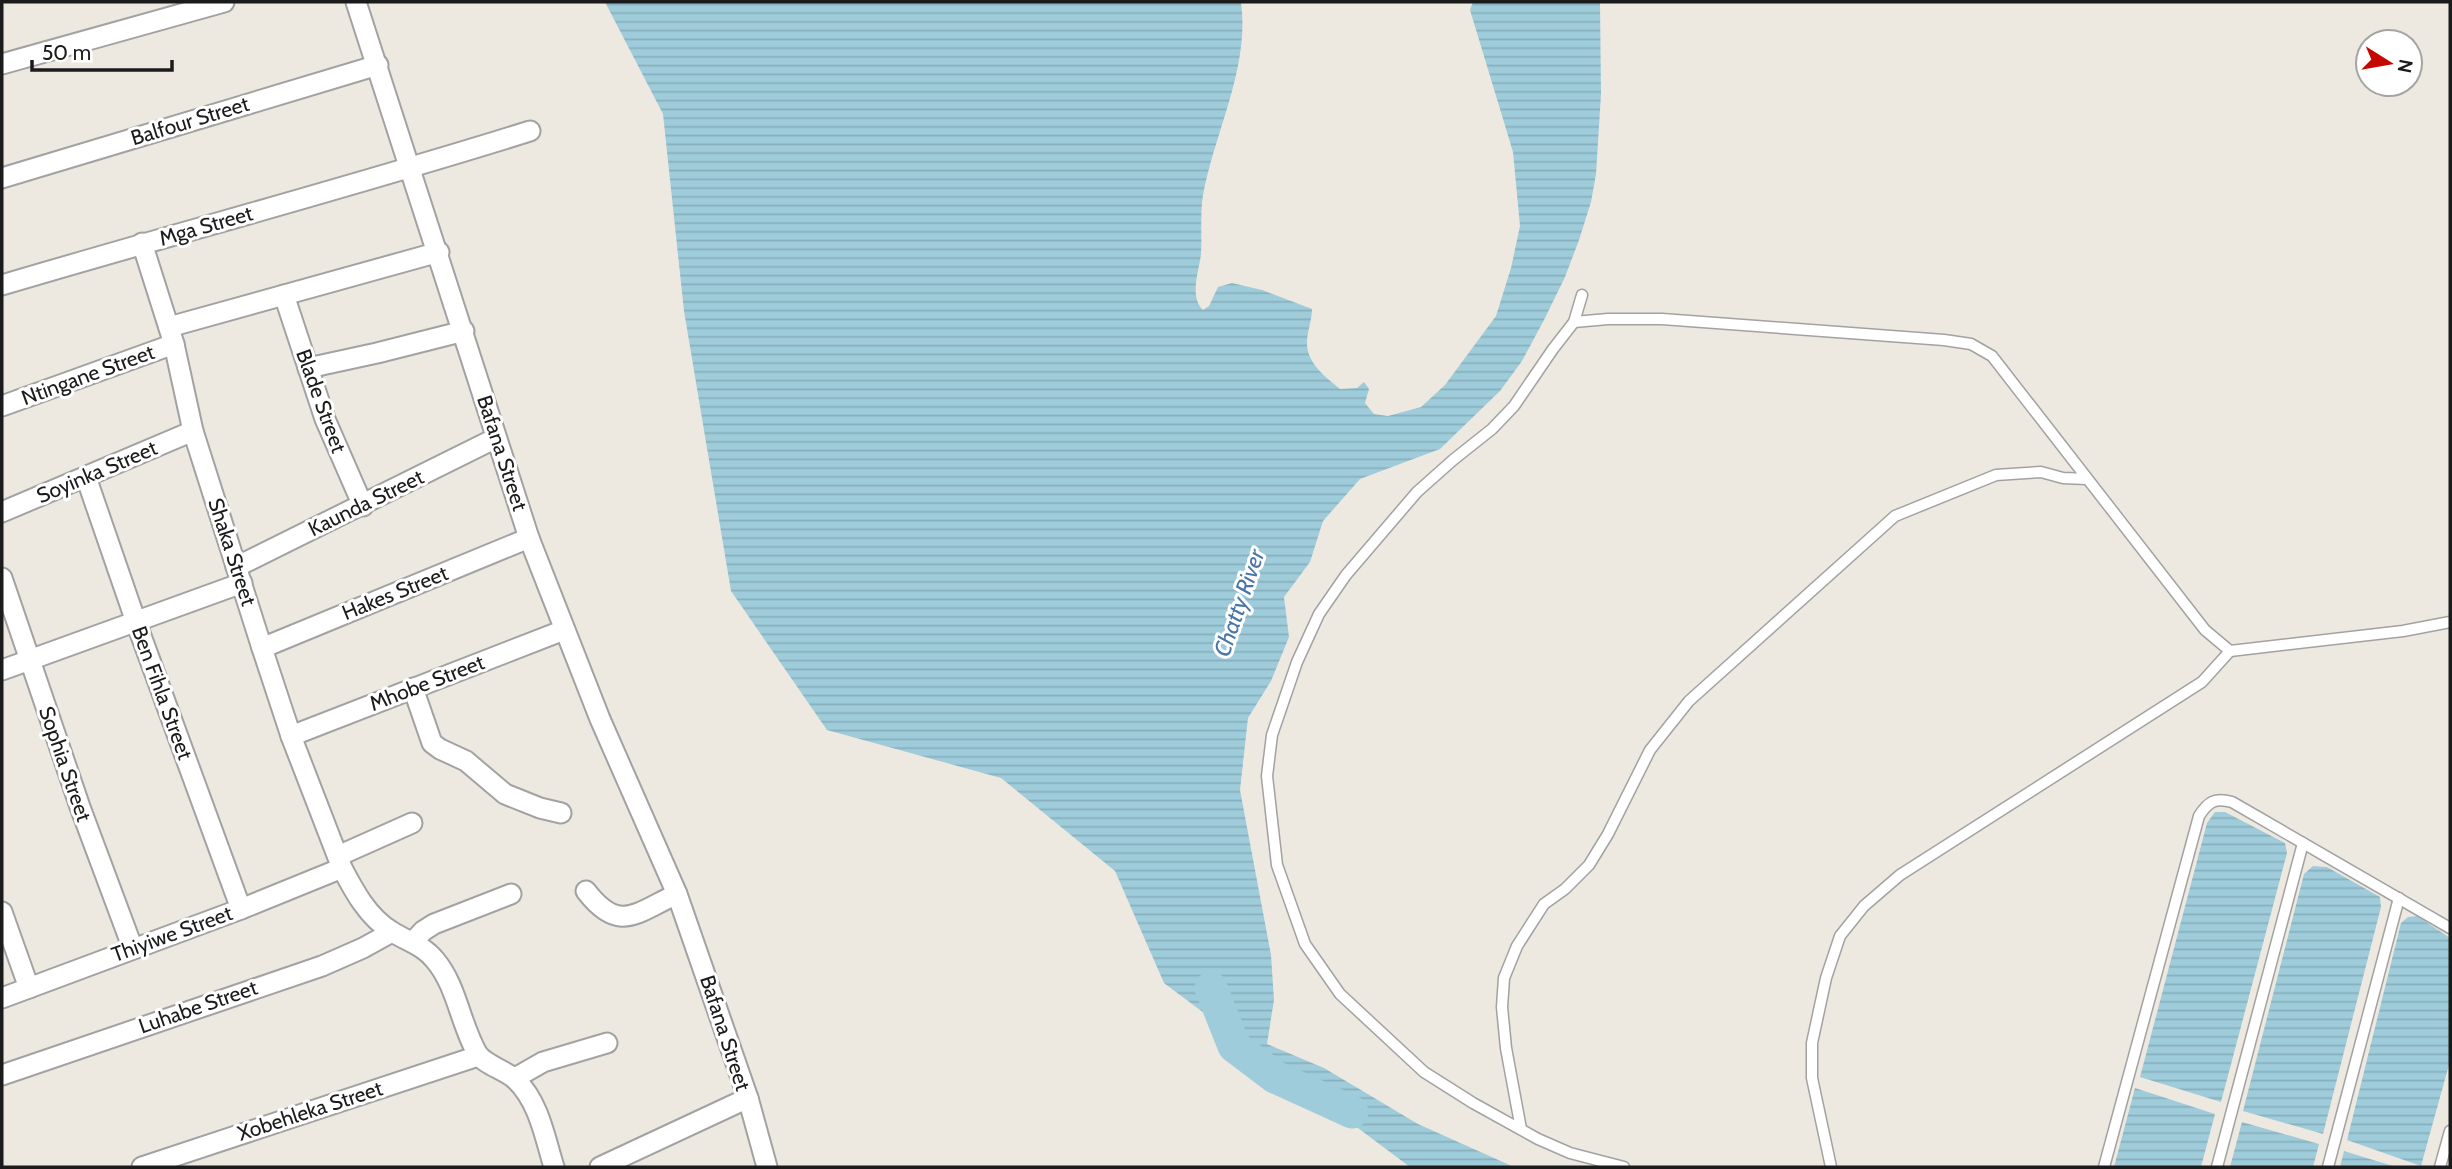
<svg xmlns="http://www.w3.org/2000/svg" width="2452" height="1169" viewBox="0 0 2452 1169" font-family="Cabin,sans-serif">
<defs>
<pattern id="water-rules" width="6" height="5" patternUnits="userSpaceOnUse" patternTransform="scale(1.75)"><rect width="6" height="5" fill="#9fccdb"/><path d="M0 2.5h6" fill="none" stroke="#88afbb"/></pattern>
</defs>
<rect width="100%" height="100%" fill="#ede9e0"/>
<g fill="url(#water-rules)">
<path d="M605,2H1241C1250,67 1215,131 1203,195C1200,214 1202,235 1201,254C1199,272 1189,296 1203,310L1209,306L1218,287L1232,283L1262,290L1312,309C1312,320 1307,332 1307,343C1307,364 1326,377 1340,389L1357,388L1364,382L1369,389L1365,403L1374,414L1388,416L1421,407L1445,385L1496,316L1511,268L1520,226L1513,152L1470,10L1473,2H1600L1601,94L1596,174L1591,202L1579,240L1565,277L1544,320L1522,361L1500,391L1440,449L1360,479L1323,521L1310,562L1284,597L1289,637L1271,681L1248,718L1240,790L1271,955L1274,1000L1267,1044L1324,1068L1418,1124L1514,1167H1410L1164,983L1115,871L1001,778L827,730L731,591L684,311L663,114Z"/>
<polygon points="2215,812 2225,812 2285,843 2287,853 2221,1102 2140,1077 2207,823"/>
<polygon points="2313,866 2327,867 2380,897 2381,907 2323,1134 2243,1111 2304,874"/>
<polygon points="2417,916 2450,938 2450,1061 2421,1166 2347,1140 2401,923 2408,917"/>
<polygon points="2135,1088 2215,1114 2201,1167 2114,1167"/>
<polygon points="2242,1122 2319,1144 2313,1167 2230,1167"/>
<polygon points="2344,1151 2396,1167 2340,1167"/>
</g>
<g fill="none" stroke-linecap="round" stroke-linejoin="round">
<polyline stroke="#9fccdb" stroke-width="33" points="1211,988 1234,1046 1275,1077 1352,1112"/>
<g stroke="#a2a2a2" stroke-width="13">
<g id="lane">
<polyline points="1582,295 1574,322 1553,349 1514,406 1492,429 1453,460 1417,492 1346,575 1319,614 1297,662 1272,735 1267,776 1277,865 1305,944 1340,994 1424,1072 1473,1103 1538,1139 1570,1153 1624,1167"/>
<polyline points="1574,322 1608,319 1662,319 1944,340 1971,344 1992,356 2205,630 2230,651 2403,631 2450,622"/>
<polyline points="1521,1129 1506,1048 1502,1007 1504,978 1517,946 1544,904 1565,889 1589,865 1608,834 1650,750 1689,701 1895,516 1996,475 2041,472 2063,478 2087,479"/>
<polyline points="1831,1167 1812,1078 1812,1043 1826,978 1840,936 1864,906 1900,875 2202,682 2230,651"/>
<path d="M2104,1167L2199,816C2208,802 2215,797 2232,802L2450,928"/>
<polyline points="2217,1167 2303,843"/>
<polyline points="2328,1167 2399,898"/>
<polyline points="2440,1167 2450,1131"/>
</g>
</g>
<g stroke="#a2a2a2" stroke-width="23">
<g id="street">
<polyline points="356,2 529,538 600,719 677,894 748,1098 600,1167"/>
<polyline points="2,64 224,2"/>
<polyline points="2,178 378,65"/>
<path d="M142,243L174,344L193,431L262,648L291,736L342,868C354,891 368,917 391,931C406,941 423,945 435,960C457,986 460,1023 477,1053C484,1065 506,1070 516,1080C539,1102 545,1138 554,1167"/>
<path d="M2,285C177,233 355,186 530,131"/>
<polyline points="284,295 325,419 363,506"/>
<polyline points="169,327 439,252"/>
<polyline points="308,368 377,353 464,331"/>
<polyline points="2,406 174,344"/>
<polyline points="86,477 136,622 241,909"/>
<polyline points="2,512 193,431"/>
<polyline points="236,567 496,438"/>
<polyline points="2,578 80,807 133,949"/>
<polyline points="262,648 529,538"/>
<polyline points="2,670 242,583"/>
<polyline points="413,688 432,743 440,749 466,761 505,794 540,808 561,813"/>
<polyline points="291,736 564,630"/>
<polyline points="338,856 412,823"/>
<path d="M586,891C619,934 636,913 677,894"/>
<polyline points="2,912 29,988"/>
<polyline points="413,942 423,931 434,924 511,894"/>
<polyline points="2,998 241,909 342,868"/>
<polyline points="2,1075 322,966 363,948 392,932"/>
<polyline points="515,1078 543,1062 607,1043"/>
<polyline points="748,1098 767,1167"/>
<polyline points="142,1167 478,1056"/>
</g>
</g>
<use href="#lane" stroke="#fff" stroke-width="10"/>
<use href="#street" stroke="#fff" stroke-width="19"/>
</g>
<g text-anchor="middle" stroke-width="6" stroke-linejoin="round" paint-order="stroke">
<g font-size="21" fill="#1b1b1b" stroke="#fff">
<text transform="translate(190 121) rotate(-17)" y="7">Balfour Street</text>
<text transform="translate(206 226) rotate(-16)" y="7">Mga Street</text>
<text transform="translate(88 375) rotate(-20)" y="7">Ntingane Street</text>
<text transform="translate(321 401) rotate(70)" y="7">Blade Street</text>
<text transform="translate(502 453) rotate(72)" y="7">Bafana Street</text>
<text transform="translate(97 472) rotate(-23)" y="7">Soyinka Street</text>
<text transform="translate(366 503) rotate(-26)" y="7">Kaunda Street</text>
<text transform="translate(232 552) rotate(72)" y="7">Shaka Street</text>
<text transform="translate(395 593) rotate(-22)" y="7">Hakes Street</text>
<text transform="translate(427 683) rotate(-21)" y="7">Mhobe Street</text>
<text transform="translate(162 693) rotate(70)" y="7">Ben Fihla Street</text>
<text transform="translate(65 764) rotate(71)" y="7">Sophia Street</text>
<text transform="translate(172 934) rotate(-20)" y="7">Thiyiwe Street</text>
<text transform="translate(198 1007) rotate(-19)" y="7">Luhabe Street</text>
<text transform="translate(725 1033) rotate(72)" y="7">Bafana Street</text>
<text transform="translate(310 1111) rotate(-18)" y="7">Xobehleka Street</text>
</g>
<g font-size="23" font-style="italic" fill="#4875aa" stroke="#fff">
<text transform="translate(1239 603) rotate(-71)" y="8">Chatty River</text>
</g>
</g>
<rect width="2452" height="1169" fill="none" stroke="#1b1b1b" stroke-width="7"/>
<g transform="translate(2389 63) rotate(101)"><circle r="33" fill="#ffffff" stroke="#a4a4a4" stroke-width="2"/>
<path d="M0-5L12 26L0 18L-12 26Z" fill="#c50700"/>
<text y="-10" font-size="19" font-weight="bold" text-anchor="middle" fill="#1b1b1b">N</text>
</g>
<path d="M32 60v10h140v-10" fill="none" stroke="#1b1b1b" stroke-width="3.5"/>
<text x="42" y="60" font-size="21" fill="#1b1b1b" stroke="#ffffff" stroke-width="5" paint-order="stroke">50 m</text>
</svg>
